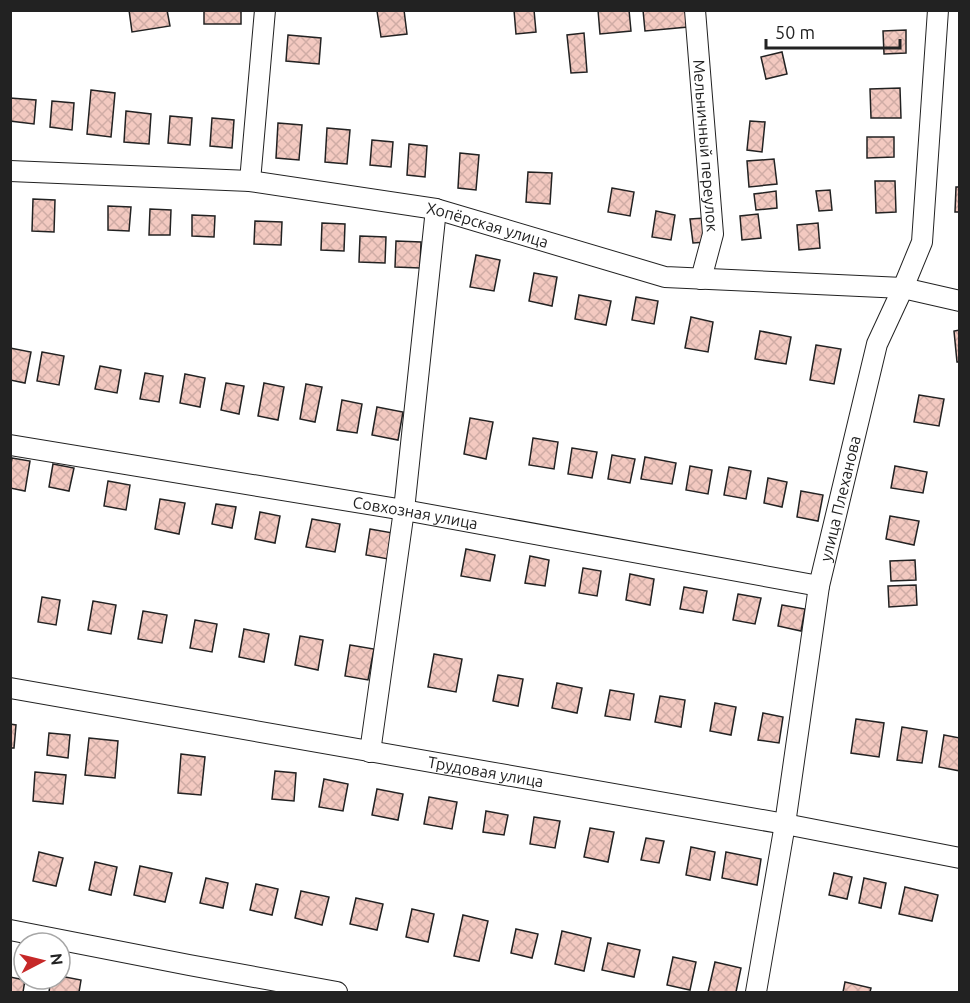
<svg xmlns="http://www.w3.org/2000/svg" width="970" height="1003" viewBox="0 0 970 1003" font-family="Ubuntu,sans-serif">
<defs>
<pattern id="building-cross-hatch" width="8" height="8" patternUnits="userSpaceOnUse" patternTransform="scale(1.5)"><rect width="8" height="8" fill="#f3c9c0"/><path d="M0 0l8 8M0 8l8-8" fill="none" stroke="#d0aca5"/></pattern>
</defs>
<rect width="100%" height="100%" fill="#fff"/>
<g fill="url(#building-cross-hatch)" stroke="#222" stroke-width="1.5">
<polygon points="129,10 167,10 170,26 132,32"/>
<rect x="204" y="10" width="37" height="14"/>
<polygon points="385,10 404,10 407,34 381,37 377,11"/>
<polygon points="514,10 534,10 536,32 516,34"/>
<polygon points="598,10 629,10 631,31 600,34"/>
<polygon points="643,10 687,10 688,27 645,31"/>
<polygon points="906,30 906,53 884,54 883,31"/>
<polygon points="584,33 587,72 571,73 567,35"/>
<polygon points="288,35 321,38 319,64 286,61"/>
<polygon points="782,52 787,74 766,79 761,57"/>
<polygon points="900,88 901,118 871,118 870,89"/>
<polygon points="91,90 115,93 111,137 87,134"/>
<polygon points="10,98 36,100 34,124 10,121"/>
<polygon points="52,101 74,103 72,130 50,127"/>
<polygon points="126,111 151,114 149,144 124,142"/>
<polygon points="170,116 192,118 190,145 168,143"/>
<polygon points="212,118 234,120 232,148 210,146"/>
<polygon points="750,121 765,122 762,152 747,150"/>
<polygon points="278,123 302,125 299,160 276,158"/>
<polygon points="327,128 350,130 347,164 325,162"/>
<polygon points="867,137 894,137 894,157 867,158"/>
<polygon points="372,140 393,142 391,167 370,165"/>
<polygon points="409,144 427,146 425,177 407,175"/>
<polygon points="460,153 479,155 476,190 458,188"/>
<polygon points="774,159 777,184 749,187 747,161"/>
<polygon points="528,172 552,173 550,204 526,202"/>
<polygon points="875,181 895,181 896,212 876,213"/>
<polygon points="956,187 960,187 960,212 955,212"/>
<polygon points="612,188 634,192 630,216 608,212"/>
<polygon points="830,190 832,210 819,211 816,191"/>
<polygon points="776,191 777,208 756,210 754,194"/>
<polygon points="33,199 55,200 54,232 32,231"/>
<polygon points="108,206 131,207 129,231 108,230"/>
<polygon points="150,209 171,210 170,235 149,235"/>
<polygon points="656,211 675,215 671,240 652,237"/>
<polygon points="758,214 761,238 742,240 740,216"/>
<polygon points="192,215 215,216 214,237 192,236"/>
<polygon points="705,218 707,242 693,243 690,219"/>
<polygon points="255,221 282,222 281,245 254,244"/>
<polygon points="322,223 345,224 344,251 321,250"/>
<polygon points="818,223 820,248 799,250 797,225"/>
<polygon points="360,236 386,237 385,263 359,262"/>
<polygon points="396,241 421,242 420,268 395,267"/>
<polygon points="476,255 500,260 494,291 470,287"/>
<polygon points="534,273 557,277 552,306 529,301"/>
<polygon points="579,295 611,301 606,325 575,319"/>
<polygon points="636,297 658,301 654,324 632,320"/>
<polygon points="691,317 713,322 708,352 685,348"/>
<polygon points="960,330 960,362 957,362 954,331"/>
<polygon points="760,331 791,337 786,364 755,359"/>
<polygon points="816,345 841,349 834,384 810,380"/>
<polygon points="10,348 31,352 25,383 10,380"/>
<polygon points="42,352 64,356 59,385 37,381"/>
<polygon points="100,366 121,370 117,393 95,389"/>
<polygon points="145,373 163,376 159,402 140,399"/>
<polygon points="185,374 205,378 200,407 180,403"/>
<polygon points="226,383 244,386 239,414 221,410"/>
<polygon points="264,383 284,387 278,420 258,416"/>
<polygon points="306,384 322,387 315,422 300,419"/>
<polygon points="919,395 944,399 939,426 914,422"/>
<polygon points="342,400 362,404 357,433 337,430"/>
<polygon points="377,407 403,412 398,440 372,435"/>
<polygon points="470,418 493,422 486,459 464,454"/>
<polygon points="533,438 558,442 554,469 529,465"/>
<polygon points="572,448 597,452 592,478 568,474"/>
<polygon points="612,455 635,459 630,483 608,479"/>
<polygon points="645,457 676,463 672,484 641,479"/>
<polygon points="12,458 30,461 25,491 10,488 10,469"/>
<polygon points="53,464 74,468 69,491 49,487"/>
<polygon points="690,466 712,470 708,494 686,490"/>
<polygon points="895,466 927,472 923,493 891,488"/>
<polygon points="729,467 751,471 746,499 724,495"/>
<polygon points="768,478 787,482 782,507 764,503"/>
<polygon points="108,481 130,485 126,510 104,506"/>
<polygon points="801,491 823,495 818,521 797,517"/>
<polygon points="160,499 185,503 179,534 155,529"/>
<polygon points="216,504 236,507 232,528 212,524"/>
<polygon points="260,512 280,516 275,543 255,539"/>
<polygon points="890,516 919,521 914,545 886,539"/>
<polygon points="312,519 340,524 335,552 306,547"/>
<polygon points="370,529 393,533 388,559 366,555"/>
<polygon points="466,549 495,555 490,581 461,576"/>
<polygon points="530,556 549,560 545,586 525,583"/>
<polygon points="915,560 916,580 891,581 890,561"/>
<polygon points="583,568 601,571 597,596 579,593"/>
<polygon points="630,574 654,579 650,605 626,600"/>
<polygon points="916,585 917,605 889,607 888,586"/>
<polygon points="684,587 707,591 703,613 680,609"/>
<polygon points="738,594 761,598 755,624 733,620"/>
<polygon points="42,597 60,600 56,625 38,622"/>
<polygon points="93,601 116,605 111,634 88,630"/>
<polygon points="782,605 805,609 801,631 778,626"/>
<polygon points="143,611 167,615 162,643 138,639"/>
<polygon points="195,620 217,624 212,652 190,648"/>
<polygon points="244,629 269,634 264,662 239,657"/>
<polygon points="300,636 323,640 318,670 295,665"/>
<polygon points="350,645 374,649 368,680 345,676"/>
<polygon points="434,654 462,659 456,692 428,687"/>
<polygon points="498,675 523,679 518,706 493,701"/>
<polygon points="557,683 582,688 577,713 552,708"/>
<polygon points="610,690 634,694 630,720 605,716"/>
<polygon points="660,696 685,700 681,727 655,722"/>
<polygon points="715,703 736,707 731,735 710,731"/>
<polygon points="763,713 783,717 779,743 758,740"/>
<polygon points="856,719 884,723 879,757 851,753"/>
<polygon points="10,724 16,725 14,748 10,748"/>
<polygon points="902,727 927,731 922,763 897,760"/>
<polygon points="49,733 70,735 68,758 47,755"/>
<polygon points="944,735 960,738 960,771 939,767"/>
<polygon points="89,738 118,741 115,778 85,775"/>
<polygon points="181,754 205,757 201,795 178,793"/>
<polygon points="275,771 296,773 294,801 272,799"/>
<polygon points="35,772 66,775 63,804 33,801"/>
<polygon points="324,779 348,784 343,811 319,807"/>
<polygon points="377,789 403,794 398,820 372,815"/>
<polygon points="429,797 457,802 452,829 424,824"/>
<polygon points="486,811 508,815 504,835 483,832"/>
<polygon points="534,817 560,821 555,848 530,844"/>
<polygon points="590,828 614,832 608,862 584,857"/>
<polygon points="646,838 664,841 659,863 641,860"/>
<polygon points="691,847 715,852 710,880 686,875"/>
<polygon points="39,852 63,858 56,886 33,881"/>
<polygon points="726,852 761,859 757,885 722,878"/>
<polygon points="95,862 117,867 111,895 89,890"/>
<polygon points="140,866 172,873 165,902 134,895"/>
<polygon points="834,873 852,877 847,899 829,895"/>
<polygon points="206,878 228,883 223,908 200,903"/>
<polygon points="864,878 886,883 881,908 859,903"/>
<polygon points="256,884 278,889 272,915 250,910"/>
<polygon points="905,887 938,895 932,921 899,914"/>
<polygon points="301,891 329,897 322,925 295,918"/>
<polygon points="356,898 383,904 377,930 350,924"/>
<polygon points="412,909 434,914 428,942 406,937"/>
<polygon points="463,915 488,921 479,961 454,956"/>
<polygon points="516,929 538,934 532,958 511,953"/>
<polygon points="562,931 591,938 584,971 555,964"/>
<polygon points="608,943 640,950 634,977 602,970"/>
<polygon points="673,957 696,962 690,990 667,985"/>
<polygon points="715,962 741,968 736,992 708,992"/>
<polygon points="60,976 81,980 79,992 49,992 51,979 60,979"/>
<polygon points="10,977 25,980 23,992 10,992"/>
<polygon points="845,982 871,988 870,992 843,992"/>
</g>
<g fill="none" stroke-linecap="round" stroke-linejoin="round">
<g stroke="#222" stroke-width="22">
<g id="minor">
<path id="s1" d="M695,10L713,234L701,279"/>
<path id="s2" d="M10,171L250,181L436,209L665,277L903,288L960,301"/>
<polyline points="250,181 265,10"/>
<path id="s3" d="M10,445L404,510L819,586"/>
<path id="s4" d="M10,688L785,824L960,858"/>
<polyline points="370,752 404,510 436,209"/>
<polyline points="10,930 189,965 337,992"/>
<path id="s5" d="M756,992L785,824L819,586L877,344L903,288L922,242L938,10"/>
</g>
</g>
<use href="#minor" stroke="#fff" stroke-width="20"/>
</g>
<g text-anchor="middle" stroke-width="4.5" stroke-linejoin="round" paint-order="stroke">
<g font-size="16" fill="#222" stroke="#fff">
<text dy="6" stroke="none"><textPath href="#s1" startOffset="136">Мельничный переулок</textPath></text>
<text dy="6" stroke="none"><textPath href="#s2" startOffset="482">Хопёрская улица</textPath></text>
<text dy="6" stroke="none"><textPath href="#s5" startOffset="501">улица Плеханова</textPath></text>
<text dy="6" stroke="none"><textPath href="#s3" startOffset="411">Совхозная улица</textPath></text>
<text dy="6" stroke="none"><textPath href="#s4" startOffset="483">Трудовая улица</textPath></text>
</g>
</g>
<rect width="970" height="1003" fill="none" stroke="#222222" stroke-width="24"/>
<g transform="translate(42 961) rotate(83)"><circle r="28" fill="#ffffff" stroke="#a7a7a7" stroke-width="1.5"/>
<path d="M0-4.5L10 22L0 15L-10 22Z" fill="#c62828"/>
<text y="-9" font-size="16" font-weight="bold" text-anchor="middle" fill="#222222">N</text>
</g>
<path d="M766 39v9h134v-9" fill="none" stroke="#222222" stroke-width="3"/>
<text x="775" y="39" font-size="18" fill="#222222" stroke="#ffffff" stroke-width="4.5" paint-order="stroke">50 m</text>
</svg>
